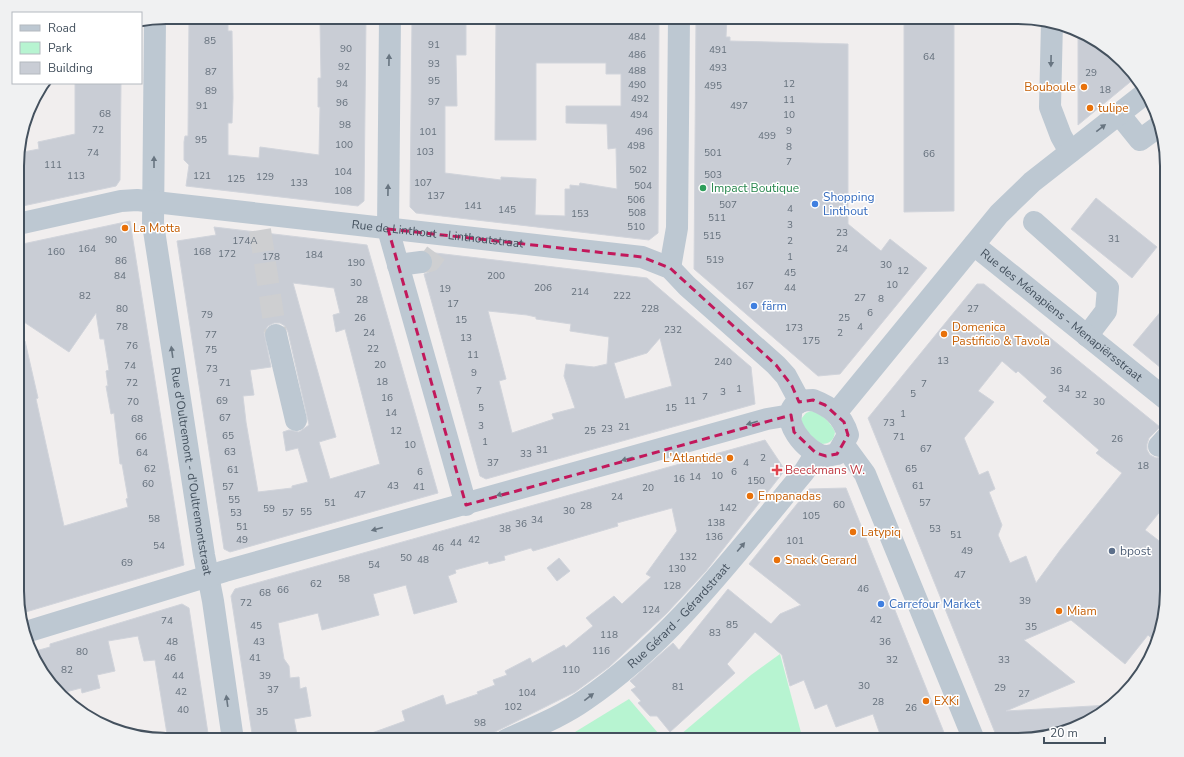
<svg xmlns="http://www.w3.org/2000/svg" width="1184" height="757" viewBox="0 0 1184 757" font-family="'Nunito Sans',sans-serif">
<rect width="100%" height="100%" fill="#f1eeee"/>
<g fill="#b7f4d1">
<path d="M811,411C822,413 831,423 835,432C834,440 830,444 821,444L805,431L801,419L806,413Z"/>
<polygon points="780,654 803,740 674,740 751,675"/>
<polygon points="629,699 664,740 562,740"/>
</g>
<g fill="#c9cdd5" stroke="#d1d4db" fill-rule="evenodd">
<polygon points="189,17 228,17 228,31 232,31 233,98 232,123 228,123 228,155 259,158 260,147 319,155 320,107 318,107 318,78 321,78 320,22 335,22 335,17 366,17 364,201 358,206 186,186 189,165 184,160 184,142 185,136 188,136"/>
<polygon points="412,17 466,17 466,55 456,55 457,106 445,106 445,173 501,180 501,177 536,179 535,215 565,216 565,189 570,189 570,185 579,186 580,183 617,189 616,148 608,149 607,124 566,123 566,106 621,106 621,74 606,74 606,63 536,63 536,140 495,140 496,17 659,17 658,233 649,240 416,213 410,207"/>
<polygon points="696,17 727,17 726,37 730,37 730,41 848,44 848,224 881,251 890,239 927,268 840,374 818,376 694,269"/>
<polygon points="904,17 954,17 954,211 904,212"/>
<polygon points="1078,31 1101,42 1135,78 1078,125"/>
<polygon points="75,83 121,83 120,180 116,186 18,207 18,153 39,149 38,142 75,134"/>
<polygon points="1096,198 1157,247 1132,278 1071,229"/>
<polygon points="130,221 184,565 19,614 18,342 25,341 38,398 36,399 64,526 128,507 126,499 128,498 122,464 120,464 114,413 111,414 106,386 108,386 106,371 109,370 104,339 100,339 96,313 69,352 18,318 18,245"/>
<path d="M214,227L367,245L438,493L230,552L224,549L177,241L216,235ZM293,283L334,288L340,313L333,315L336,332L345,329L380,464L330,479L319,442L336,437ZM274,323H280L285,326L288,332L309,425L299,432L289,430L283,432L286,451L298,448L308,482L292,486V488L258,492L246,422L243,396L254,395L250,370L271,367L264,332L268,326Z"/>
<path d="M427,252L647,278L751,367L755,404L486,479L480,476L424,274L429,272L433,266V260ZM488,311L527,315L536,317V319L571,324L570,331L609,337L607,364L594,367L566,364L564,376L575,408L552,414L554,419L512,433L499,381L506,379ZM660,338L672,386L625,399L614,363L647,353Z"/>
<path d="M977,284H984L1160,427L1149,438L1147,444V450L1150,455L1156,458L1167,456V503L1145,530L1167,547V601L1159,639L1157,643L1148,635L1125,664L1071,620L1024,640L1075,682L1006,711L1109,705L1092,720L1028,740H998L868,418ZM1002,361L1016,373L1018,371L1047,397L1043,401L1099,450L1096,453L1122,473L1061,549L1036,583L1026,556L1010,563L998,535L1002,525L989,492L995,489L988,471L979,475L964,438L994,402L978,391Z"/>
<polygon points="1167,304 1167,373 1133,345"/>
<polygon points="765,440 785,470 706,571 666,614 609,667 575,692 479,740 359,740 358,738 405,721 402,711 443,695 446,705 478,694 477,692 495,685 493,680 507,675 505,671 530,658 532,663 564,645 566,648 593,626 586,618 614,596 622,604 651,577 646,574 677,531 672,508 617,523 618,526 533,551 531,548 504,556 505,560 489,564 488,561 455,570 456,573 448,576 457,602 414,614 406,585 373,594 379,615 322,630 318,613 278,623 284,659 289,666 290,678 299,677 300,689 306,687 311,716 294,719 298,740 253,740 231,596 235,589"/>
<polygon points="846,488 947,740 882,740 873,714 836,727 827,704 815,709 804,680 790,686 782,655 755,632 727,664 735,673 670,732 657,716 650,716 638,703 641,701 631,690 636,687 630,681 673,643 679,650 728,589 771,624 780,614 801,605 749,564 809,489"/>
<polygon points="559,558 570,571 557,581 547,568"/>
<polygon points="182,604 189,608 209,740 168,740 155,660 144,661 138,636 108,641 115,671 97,675 100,688 82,693 81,688 62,693 37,666 32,652 50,647 50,644"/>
</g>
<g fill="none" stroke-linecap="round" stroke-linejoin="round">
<g stroke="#cecfd1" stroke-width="22" stroke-dasharray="22 11" stroke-linecap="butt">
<polyline points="260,230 276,335"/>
<polyline points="421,262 430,261 436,253"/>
</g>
<g stroke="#bdc8d2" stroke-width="22">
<polyline points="390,17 388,229 466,505"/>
<path id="s1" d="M155,19L153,224L204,555L213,601L233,740"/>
<polyline points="1052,22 1050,107 1061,136 1070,152"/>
<polyline points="1119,114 1140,140 1158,127"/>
<polyline points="1034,222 1108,288 1106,311 1087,336"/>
<path id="s2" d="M18,224L121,201L137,200L642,257L670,268L687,286L776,365L786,376L800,402"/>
<path id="s3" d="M974,245L1167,400"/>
<polyline points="398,265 421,262"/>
<polyline points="670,268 677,228 679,17"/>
<polyline points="276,335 296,420"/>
<path d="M813,400C831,407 842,415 848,435L837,454C834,454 830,456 827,456C808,457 773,414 800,402C804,400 809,400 813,400Z"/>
<polyline points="836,413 999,214 1032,182 1147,92"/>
<polyline points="843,444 865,474 974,740"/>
<polyline points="1159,446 1167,437"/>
<polyline points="26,632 225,571 767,419 791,415"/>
<path id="s4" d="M506,740C532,728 561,717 585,700C673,640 736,553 804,472L816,453"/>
</g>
</g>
<defs><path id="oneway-solid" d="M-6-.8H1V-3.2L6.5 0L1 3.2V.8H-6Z"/></defs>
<g fill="#687581">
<use href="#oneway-solid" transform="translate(389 60) rotate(-89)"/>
<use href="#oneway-solid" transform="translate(1051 61) rotate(91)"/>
<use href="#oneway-solid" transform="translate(1101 128) rotate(-38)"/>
<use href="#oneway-solid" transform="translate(154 162) rotate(-90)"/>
<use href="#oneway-solid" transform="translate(388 190) rotate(-89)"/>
<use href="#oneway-solid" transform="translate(172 352) rotate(-98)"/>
<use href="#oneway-solid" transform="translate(752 423) rotate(164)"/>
<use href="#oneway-solid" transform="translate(627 459) rotate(164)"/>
<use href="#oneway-solid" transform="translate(502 494) rotate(164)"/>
<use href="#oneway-solid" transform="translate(377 529) rotate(165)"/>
<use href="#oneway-solid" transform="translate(741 547) rotate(-50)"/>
<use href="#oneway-solid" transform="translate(589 697) rotate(-38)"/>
<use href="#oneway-solid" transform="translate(227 701) rotate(-98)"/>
</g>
<path fill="none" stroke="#c2185b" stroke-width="3" stroke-dasharray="8 5" stroke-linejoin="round" d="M388,229L642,257L670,268L776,365L792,386L799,402L813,400L825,405L844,422L848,435L837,454L826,456L816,453L794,432L791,415L466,505Z"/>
<g fill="#e8710a" stroke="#fff" stroke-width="1.5">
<circle cx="1084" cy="87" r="4"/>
<circle cx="1090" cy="108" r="4"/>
<circle cx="125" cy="228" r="4"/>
<circle cx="944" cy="334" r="4"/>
<circle cx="730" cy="458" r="4"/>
<circle cx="750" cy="496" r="4"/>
<circle cx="853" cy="532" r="4"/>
<circle cx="777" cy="560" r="4"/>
<circle cx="1059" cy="611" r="4"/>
<circle cx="926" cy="701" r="4"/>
</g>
<circle fill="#2e9e5b" stroke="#fff" stroke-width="1.5" cx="703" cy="188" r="4"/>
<g fill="#3f7fe0" stroke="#fff" stroke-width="1.5">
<circle cx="815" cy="204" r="4"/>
<circle cx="754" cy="306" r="4"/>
<circle cx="881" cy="604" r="4"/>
</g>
<path fill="#e0444e" stroke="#fff" stroke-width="1.5" d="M775 464h4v4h4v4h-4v4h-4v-4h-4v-4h4z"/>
<circle fill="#5c6f8a" stroke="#fff" stroke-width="1.5" cx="1112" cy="551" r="4"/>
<g text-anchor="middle" stroke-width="3" stroke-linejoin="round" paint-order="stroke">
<g font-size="10" fill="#65707c">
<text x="637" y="40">484</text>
<text x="210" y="44">85</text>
<text x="434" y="48">91</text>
<text x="346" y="52">90</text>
<text x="718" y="53">491</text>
<text x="637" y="58">486</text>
<text x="929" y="60">64</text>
<text x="434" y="67">93</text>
<text x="344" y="70">92</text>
<text x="718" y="71">493</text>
<text x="637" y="74">488</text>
<text x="211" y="75">87</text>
<text x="1091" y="76">29</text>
<text x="434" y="84">95</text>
<text x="342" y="87">94</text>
<text x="789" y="87">12</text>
<text x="637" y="88">490</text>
<text x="713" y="89">495</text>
<text x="1105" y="93">18</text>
<text x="211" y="94">89</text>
<text x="640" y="102">492</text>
<text x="789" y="103">11</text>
<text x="434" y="105">97</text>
<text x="342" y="106">96</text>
<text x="202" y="109">91</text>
<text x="739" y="109">497</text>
<text x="105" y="117">68</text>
<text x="639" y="118">494</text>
<text x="789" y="118">10</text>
<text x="345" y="128">98</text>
<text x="98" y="133">72</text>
<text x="789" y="134">9</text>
<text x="428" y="135">101</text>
<text x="644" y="135">496</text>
<text x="767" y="139">499</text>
<text x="201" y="143">95</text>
<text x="344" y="148">100</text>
<text x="636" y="149">498</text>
<text x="789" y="150">8</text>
<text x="425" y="155">103</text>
<text x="93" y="156">74</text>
<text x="713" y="156">501</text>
<text x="929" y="157">66</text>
<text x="789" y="165">7</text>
<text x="53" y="168">111</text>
<text x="638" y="173">502</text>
<text x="343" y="175">104</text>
<text x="713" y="178">503</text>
<text x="76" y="179">113</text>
<text x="202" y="179">121</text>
<text x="265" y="180">129</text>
<text x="236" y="182">125</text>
<text x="299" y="186">133</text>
<text x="423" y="186">107</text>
<text x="643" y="189">504</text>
<text x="343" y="194">108</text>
<text x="436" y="199">137</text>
<text x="636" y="203">506</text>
<text x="728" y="208">507</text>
<text x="473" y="209">141</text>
<text x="790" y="212">4</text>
<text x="507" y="213">145</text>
<text x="637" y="216">508</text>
<text x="580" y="217">153</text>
<text x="717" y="221">511</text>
<text x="790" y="228">3</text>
<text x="636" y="230">510</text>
<text x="842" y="236">23</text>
<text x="712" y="239">515</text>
<text x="1114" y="242">31</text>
<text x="111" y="243">90</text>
<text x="245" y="244">174A</text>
<text x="790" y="244">2</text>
<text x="87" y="252">164</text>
<text x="842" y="252">24</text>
<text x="56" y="255">160</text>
<text x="202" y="255">168</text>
<text x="227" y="257">172</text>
<text x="314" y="258">184</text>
<text x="271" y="260">178</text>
<text x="790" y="260">1</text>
<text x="715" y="263">519</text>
<text x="121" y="264">86</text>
<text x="356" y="266">190</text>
<text x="886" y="268">30</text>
<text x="903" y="274">12</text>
<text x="790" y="276">45</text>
<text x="120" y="279">84</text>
<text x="496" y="279">200</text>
<text x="356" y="286">30</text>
<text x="892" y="288">10</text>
<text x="745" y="289">167</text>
<text x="543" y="291">206</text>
<text x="790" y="291">44</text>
<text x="445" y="292">19</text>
<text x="580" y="295">214</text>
<text x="85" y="299">82</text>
<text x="622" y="299">222</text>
<text x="860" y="301">27</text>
<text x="881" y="302">8</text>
<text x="362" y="303">28</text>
<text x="453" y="307">17</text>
<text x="122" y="312">80</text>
<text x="650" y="312">228</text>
<text x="973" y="312">27</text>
<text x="870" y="316">6</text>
<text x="207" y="318">79</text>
<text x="360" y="321">26</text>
<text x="844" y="321">25</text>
<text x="461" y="323">15</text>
<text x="122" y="330">78</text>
<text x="860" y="330">4</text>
<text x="794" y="331">173</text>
<text x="673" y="333">232</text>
<text x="369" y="336">24</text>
<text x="840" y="336">2</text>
<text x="211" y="338">77</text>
<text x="466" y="341">13</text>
<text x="811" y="344">175</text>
<text x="132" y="349">76</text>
<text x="373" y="352">22</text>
<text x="211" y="353">75</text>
<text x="473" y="358">11</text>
<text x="943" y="364">13</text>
<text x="723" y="365">240</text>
<text x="380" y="368">20</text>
<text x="130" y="369">74</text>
<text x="212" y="372">73</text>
<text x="1056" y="374">36</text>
<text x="474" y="376">9</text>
<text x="382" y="385">18</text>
<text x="132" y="386">72</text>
<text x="225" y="386">71</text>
<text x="924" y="387">7</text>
<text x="739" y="392">1</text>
<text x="1064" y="392">34</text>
<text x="479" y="394">7</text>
<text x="723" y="395">3</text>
<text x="913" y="397">5</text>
<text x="1081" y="398">32</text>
<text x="705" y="400">7</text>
<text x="387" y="401">16</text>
<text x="222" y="404">69</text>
<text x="690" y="404">11</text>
<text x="133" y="405">70</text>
<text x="1099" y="405">30</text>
<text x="481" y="411">5</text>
<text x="671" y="411">15</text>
<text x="391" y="416">14</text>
<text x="903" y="417">1</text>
<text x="225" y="421">67</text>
<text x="137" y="422">68</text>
<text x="889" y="426">73</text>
<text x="481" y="429">3</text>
<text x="624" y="430">21</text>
<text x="607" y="432">23</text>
<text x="396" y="434">12</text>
<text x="590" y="434">25</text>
<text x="228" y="439">65</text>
<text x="141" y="440">66</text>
<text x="899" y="440">71</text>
<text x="1117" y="442">26</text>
<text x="485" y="445">1</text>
<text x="410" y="448">10</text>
<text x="926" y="452">67</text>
<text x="542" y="453">31</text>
<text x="230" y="455">63</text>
<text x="142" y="456">64</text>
<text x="526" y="457">33</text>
<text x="763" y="461">2</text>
<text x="493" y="466">37</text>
<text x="746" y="466">4</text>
<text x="1143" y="469">18</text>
<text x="150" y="472">62</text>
<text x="911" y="472">65</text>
<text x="233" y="473">61</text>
<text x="420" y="475">6</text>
<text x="734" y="475">6</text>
<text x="717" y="479">10</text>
<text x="695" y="480">14</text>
<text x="679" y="482">16</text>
<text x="756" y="484">150</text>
<text x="148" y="487">60</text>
<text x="393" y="489">43</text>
<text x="918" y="489">61</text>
<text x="228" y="490">57</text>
<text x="419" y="490">41</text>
<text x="648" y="491">20</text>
<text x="360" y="498">47</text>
<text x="617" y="500">24</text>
<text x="234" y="503">55</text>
<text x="330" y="506">51</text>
<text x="925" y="506">57</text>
<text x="839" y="508">60</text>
<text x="586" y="509">28</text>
<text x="728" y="511">142</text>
<text x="269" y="512">59</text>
<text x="569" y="514">30</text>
<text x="306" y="515">55</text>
<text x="236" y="516">53</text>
<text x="288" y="516">57</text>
<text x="811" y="519">105</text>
<text x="154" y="522">58</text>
<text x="537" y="523">34</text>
<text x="716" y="526">138</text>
<text x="521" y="527">36</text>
<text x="242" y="530">51</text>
<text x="505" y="532">38</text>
<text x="935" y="532">53</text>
<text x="956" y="538">51</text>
<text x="714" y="540">136</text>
<text x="242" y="543">49</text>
<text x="474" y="543">42</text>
<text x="795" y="544">101</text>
<text x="456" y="546">44</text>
<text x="159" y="549">54</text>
<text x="438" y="551">46</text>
<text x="967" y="554">49</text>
<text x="688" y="560">132</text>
<text x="406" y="561">50</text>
<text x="423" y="563">48</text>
<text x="127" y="566">69</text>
<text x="374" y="568">54</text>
<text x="677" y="572">130</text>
<text x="960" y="578">47</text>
<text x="344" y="582">58</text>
<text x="316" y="587">62</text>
<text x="672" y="589">128</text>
<text x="863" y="592">46</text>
<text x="283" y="593">66</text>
<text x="265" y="596">68</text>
<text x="1025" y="604">39</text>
<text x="246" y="606">72</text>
<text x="651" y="613">124</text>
<text x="876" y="623">42</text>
<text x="167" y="624">74</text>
<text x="732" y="628">85</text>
<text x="256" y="629">45</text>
<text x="1031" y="630">35</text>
<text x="715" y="636">83</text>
<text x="609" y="638">118</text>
<text x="172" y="645">48</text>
<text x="259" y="645">43</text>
<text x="885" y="645">36</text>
<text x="601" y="654">116</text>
<text x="82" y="655">80</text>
<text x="170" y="661">46</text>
<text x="255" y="661">41</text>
<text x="892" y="663">32</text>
<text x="1004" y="663">33</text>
<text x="67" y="673">82</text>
<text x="571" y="673">110</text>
<text x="178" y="679">44</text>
<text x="265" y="679">39</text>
<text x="864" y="689">30</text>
<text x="678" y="690">81</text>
<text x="1000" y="691">29</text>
<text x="273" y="693">37</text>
<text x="181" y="695">42</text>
<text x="527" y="696">104</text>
<text x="1024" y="697">27</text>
<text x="878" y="705">28</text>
<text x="513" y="710">102</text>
<text x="911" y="711">26</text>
<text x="183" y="713">40</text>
<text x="262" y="715">35</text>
<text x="480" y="726">98</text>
</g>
<g font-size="12" fill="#c56008" stroke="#fff" text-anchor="start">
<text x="1076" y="91" text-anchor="end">Bouboule</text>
<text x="1098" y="112">tulipe</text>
<text x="133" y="232">La Motta</text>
<text x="952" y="331">Domenica<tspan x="952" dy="14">Pastificio &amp; Tavola</tspan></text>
<text x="722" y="462" text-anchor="end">L'Atlantide</text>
<text x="758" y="500">Empanadas</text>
<text x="861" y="536">Latypiq</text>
<text x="785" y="564">Snack Gerard</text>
<text x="1067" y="615">Miam</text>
<text x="934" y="705">EXKi</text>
</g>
<g font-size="12" fill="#27864d" stroke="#fff" text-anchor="start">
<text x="711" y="192">Impact Boutique</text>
</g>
<g font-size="12" fill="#366cbe" stroke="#fff" text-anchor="start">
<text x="823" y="201">Shopping<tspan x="823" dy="14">Linthout</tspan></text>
<text x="762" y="310">färm</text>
<text x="889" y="608">Carrefour Market</text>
</g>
<g font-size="12" fill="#44515e" stroke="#fff">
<text dy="4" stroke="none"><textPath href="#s2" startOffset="424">Rue de Linthout - Linthoutstraat</textPath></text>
<text dy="4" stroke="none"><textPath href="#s3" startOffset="112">Rue des Ménapiens - Menapiërsstraat</textPath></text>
<text dy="4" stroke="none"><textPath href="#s1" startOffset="455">Rue d'Oultremont - d'Oultremontstraat</textPath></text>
<text dy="4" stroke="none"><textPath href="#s4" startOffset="215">Rue Gérard - Gérardstraat</textPath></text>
</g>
<g font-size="12" fill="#be3a42" stroke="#fff" text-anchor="start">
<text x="785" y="474">Beeckmans W.</text>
</g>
<g font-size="12" fill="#4e5e75" stroke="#fff" text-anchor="start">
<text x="1120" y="555">bpost</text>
</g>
</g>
<path d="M0 0H1184V757H0ZM166 24H1018A142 142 0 0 1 1160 166V591A142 142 0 0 1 1018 733H166A142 142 0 0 1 24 591V166A142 142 0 0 1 166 24Z" fill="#f0f1f2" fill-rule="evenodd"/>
<path fill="none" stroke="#44515e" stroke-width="2" d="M166 24H1018A142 142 0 0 1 1160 166V591A142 142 0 0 1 1018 733H166A142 142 0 0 1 24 591V166A142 142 0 0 1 166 24Z"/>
<rect x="12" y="12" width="130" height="72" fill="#ffffff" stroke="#b4b9bf"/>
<rect x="20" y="25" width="20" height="6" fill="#bdc8d2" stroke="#b4b9bf"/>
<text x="48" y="32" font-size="12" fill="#44515e">Road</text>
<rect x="20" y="42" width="20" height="12" fill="#b7f4d1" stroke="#b4b9bf"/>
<text x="48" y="52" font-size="12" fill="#44515e">Park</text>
<rect x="20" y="62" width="20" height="12" fill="#c9cdd5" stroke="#b4b9bf"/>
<text x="48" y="72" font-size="12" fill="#44515e">Building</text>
<path d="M1044 737v6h61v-6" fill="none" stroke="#44515e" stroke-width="2"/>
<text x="1050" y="737" font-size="12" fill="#44515e" stroke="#ffffff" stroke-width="3" paint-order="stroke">20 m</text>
</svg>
